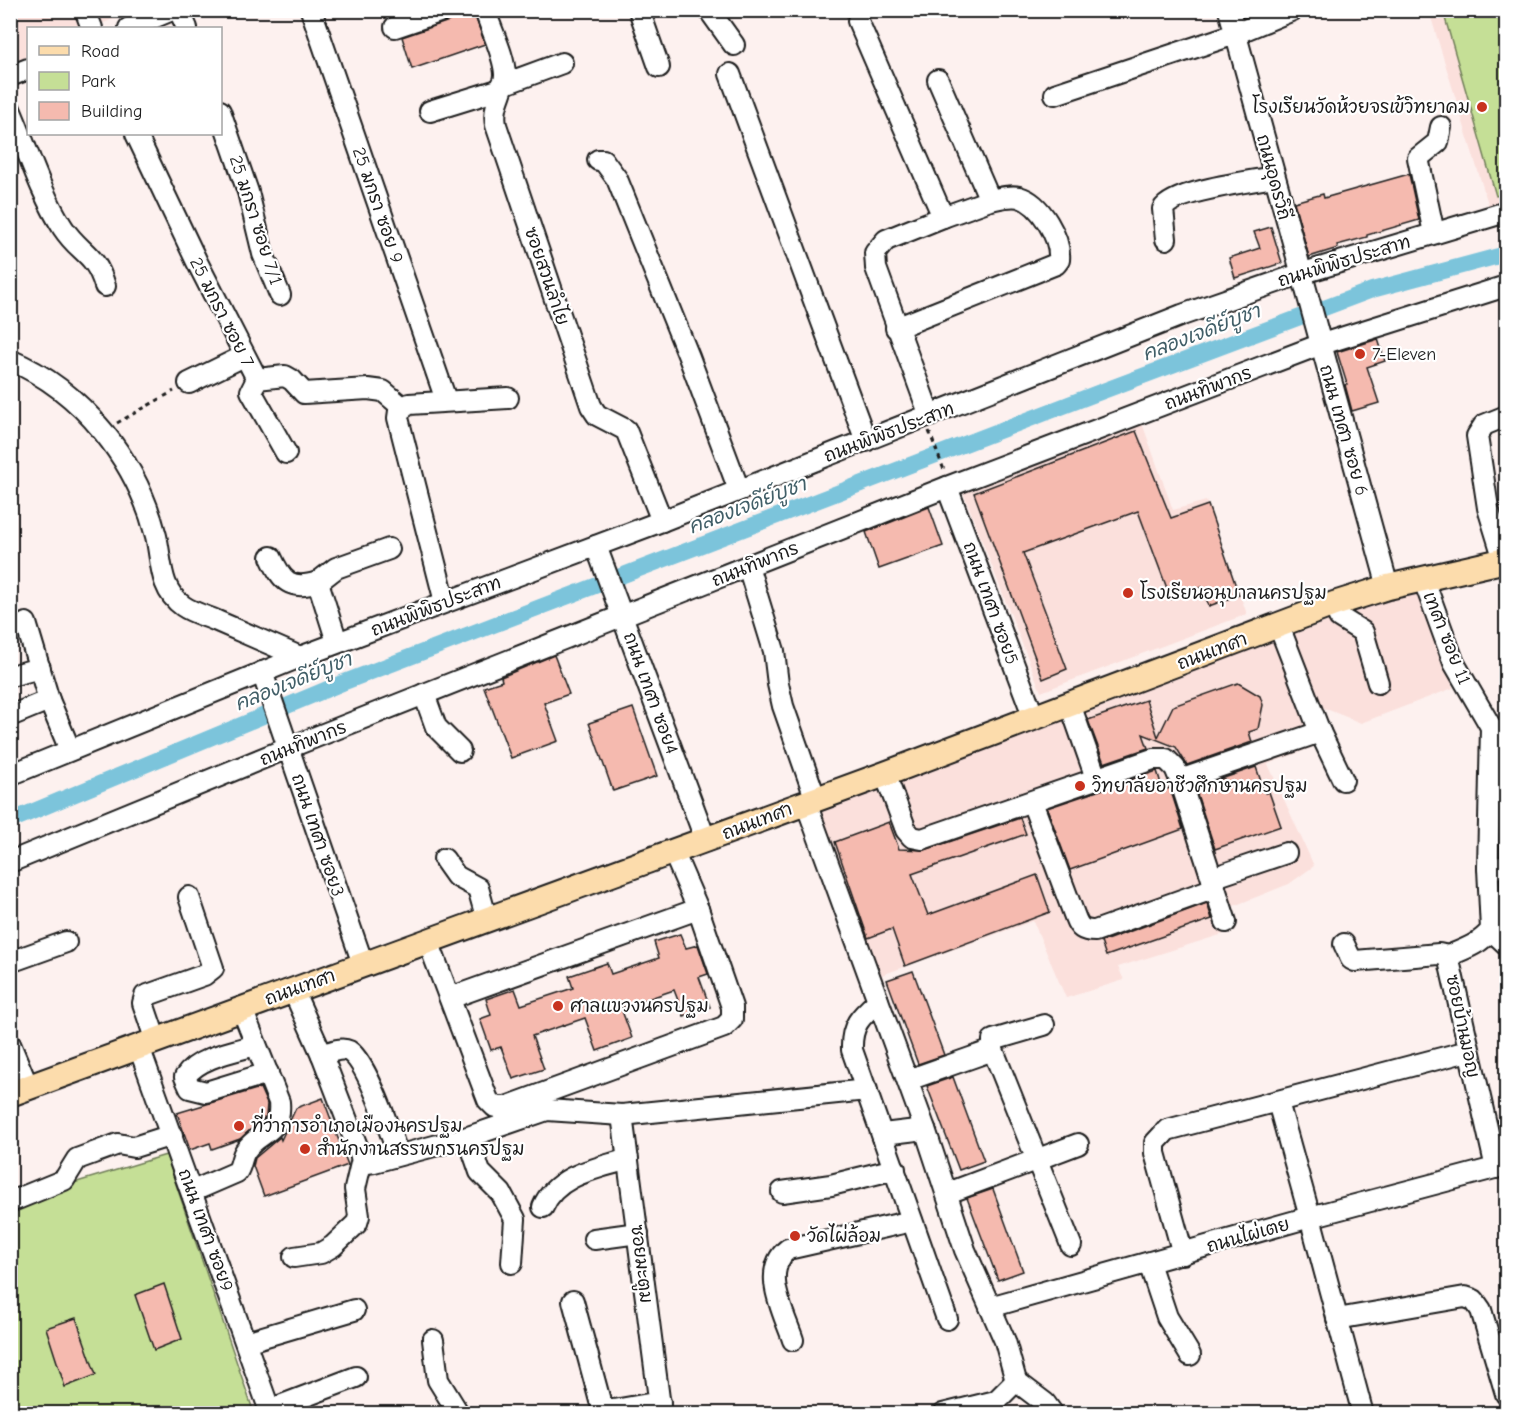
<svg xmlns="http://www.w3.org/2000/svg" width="1517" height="1424" viewBox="0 0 1517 1424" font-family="'Comic Neue','Playpen Sans Thai',sans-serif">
<rect width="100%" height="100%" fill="#fdf1ef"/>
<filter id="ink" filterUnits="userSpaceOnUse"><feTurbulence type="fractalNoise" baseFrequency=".0167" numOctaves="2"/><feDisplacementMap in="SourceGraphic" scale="12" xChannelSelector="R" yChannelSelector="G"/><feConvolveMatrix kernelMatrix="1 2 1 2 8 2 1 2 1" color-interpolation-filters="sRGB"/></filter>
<g filter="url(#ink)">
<g fill="#fbe0dc">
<polygon points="11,11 133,11 91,28 28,28 28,56 11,63"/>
<polygon points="1429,11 1506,11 1506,203 1489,207"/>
<polygon points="1142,423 1173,510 1206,501 1247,614 1041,692 963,492"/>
<polygon points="1425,585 1453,688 1361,723 1309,702 1327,742 1268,764 1314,866 1289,884 1231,907 1236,930 1118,967 1124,980 1066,998 1033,921 879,976 819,810"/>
<polygon points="1021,1404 1040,1413 972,1414"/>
</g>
<g fill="#c5df96" stroke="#707e59" stroke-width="1.5">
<polygon points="1443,11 1506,11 1506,194 1496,196"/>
<polygon points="166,1155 254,1413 11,1414 11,1202"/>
</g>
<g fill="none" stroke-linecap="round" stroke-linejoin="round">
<polyline stroke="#7bc4db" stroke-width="16" points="10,821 342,683 1095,394 1372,290 1506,254"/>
</g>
<g fill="#f5baaf" stroke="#1c1c1c" stroke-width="1.5">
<polygon points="457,10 473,10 485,44 412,69 402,37 449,21"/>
<polygon points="1409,174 1419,220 1367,235 1367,237 1337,245 1338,248 1309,257 1294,202 1323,194 1324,198"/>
<polygon points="1271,227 1282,263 1235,278 1229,258 1260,248 1254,232"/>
<polygon points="1378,339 1385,361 1367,367 1379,403 1352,411 1345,385 1347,384 1337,352"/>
<polygon points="1136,431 1171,518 1208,505 1239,595 1209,606 1202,587 1171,599 1138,511 1023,553 1067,669 1043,679 974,493"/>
<polygon points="929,507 943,546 879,569 866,532"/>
<polygon points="554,655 569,694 544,703 558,741 511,758 484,687 502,681 501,677"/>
<polygon points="1238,683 1260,696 1263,705 1258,729 1249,732 1252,742 1187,765 1176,747 1143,734 1148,748 1104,763 1088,720 1146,700 1158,737 1173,706"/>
<polygon points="633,708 657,776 613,791 589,723"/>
<polygon points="1256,767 1265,793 1269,792 1281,826 1215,849 1195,788"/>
<polygon points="1157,771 1163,790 1170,788 1183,829 1070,870 1047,808"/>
<polygon points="1020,818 1026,834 912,874 928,915 1037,875 1050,912 905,966 892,929 868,938 835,842 889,822 899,849 925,850"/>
<polygon points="1207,903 1212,919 1106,956 1101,942"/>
<polygon points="680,934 686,948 698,945 708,974 699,977 710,1007 684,1016 674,990 621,1008 632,1038 597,1051 585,1018 532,1036 544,1069 513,1079 501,1047 491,1050 480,1019 491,1015 486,999 515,989 521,1005 573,988 569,976 607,963 611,974 659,958 654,942"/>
<polygon points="913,971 944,1055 918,1064 887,980"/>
<polygon points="953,1077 984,1161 959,1170 927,1086"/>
<polygon points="260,1088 267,1104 266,1116 261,1121 240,1139 212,1149 210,1143 190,1150 177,1113"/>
<polygon points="323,1098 348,1165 264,1196 253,1166 255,1158 280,1137 281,1140 296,1108"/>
<polygon points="993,1189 1023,1271 998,1280 967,1198"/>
<polygon points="164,1284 182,1339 154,1350 135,1295"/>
<polygon points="76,1318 96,1375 65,1387 46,1328"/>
</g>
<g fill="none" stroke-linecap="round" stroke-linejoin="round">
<g stroke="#1c1c1c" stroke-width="24">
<g id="minor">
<polyline points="85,10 92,28"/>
<polyline points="179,10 187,28"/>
<polyline points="311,10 446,400"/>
<path d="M485,10C491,30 504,54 505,74C505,93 492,103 496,125L591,406L597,415L626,430L662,521"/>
<polyline points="639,10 659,67"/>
<polyline points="709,10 734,45"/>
<polyline points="1229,10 1388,587"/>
<polyline points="858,21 943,217 886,240 875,253 876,268 930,416"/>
<polyline points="395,27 445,10"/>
<polyline points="129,28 172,10"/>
<polyline points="730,74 866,441"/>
<polyline points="10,76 28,69"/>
<polyline points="938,80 990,200 943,217"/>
<polyline points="502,85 562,63"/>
<polyline points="1055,94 1235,34 1293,10"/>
<path d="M10,109C27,148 40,192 63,228C80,254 95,252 105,286"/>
<polyline points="220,111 248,192 263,254 280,295"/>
<polyline points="430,111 501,89"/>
<polyline points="136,134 197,262 257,379 285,376 292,380 304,393 368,389 383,391 402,407"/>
<polyline points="598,160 603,160 617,179 689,357 739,490"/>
<polyline points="1434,233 1418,158 1438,142 1441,127"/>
<path d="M1166,239L1163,209C1173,191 1252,181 1274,177"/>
<path d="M896,328L1056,264L1059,260C1061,239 1041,203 1019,197C1010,195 1000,198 990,200"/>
<path d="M10,360C82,390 137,461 156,536C162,561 159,589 183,606C193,613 206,616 217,621C245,633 272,645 300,657"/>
<polyline points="257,379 251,391 286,453"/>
<polyline points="189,383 244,356"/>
<polyline points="947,487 1034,718"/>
<polyline points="596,546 706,841"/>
<path d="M271,557C282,581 290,591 318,582"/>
<polyline points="1504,560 1488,508 1477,436 1484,425 1506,416"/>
<polyline points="748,566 774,651 778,684 783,706 816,800"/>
<polyline points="1423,578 1454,663 1491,727"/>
<polyline points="445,602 398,418 399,411 409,404 508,398"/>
<polyline points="1334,604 1339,617 1363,632 1378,683"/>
<polyline points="26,623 49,700 70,750"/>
<polyline points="1279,626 1320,732 1343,780"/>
<polyline points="337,642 318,582 336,568 389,549"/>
<polyline points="262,672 363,964"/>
<polyline points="10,676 40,668"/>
<polyline points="424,694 436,727 460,751"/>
<polyline points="1070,704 1096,778"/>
<polyline points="10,716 49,700"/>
<path d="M1491,727L1488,868L1491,930C1480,944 1465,949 1448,956L1496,1168"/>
<polyline points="885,774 906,830 912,837 922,839 1153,759 1166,759 1175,768 1180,780 1226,922"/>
<polyline points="10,775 300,657 662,521 1182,315 1300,274 1506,212"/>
<polyline points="1180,780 1320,732"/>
<path d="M1032,802L1075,917C1079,928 1083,931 1095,931L1215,888"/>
<polyline points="806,803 925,1129 965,1250 1005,1341 1016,1381 1045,1403 1053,1414"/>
<polyline points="444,859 456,876 478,888 487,920"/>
<polyline points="10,862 288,748 947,487 1319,345 1506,286"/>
<polyline points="1488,868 1506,867"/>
<polyline points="1212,878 1286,853"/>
<polyline points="1491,930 1506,944"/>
<polyline points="428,941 488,1100 495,1107 506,1107 724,1027 732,1019 732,1007 698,909 673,851"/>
<polyline points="1344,944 1351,959 1355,961 1439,954 1448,956"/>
<polyline points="10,962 66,942"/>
<polyline points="293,990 322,1055 362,1159"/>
<polyline points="450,998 698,909"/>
<path d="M878,1001C860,1017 851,1025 852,1050L947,1319"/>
<polyline points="1044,1025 993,1040 993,1050 1071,1245"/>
<polyline points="156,1041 143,1003 145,996 204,975 213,968 189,897"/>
<polyline points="10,1044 28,1087"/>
<path d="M256,1045C235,1051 198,1057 185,1077L190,1088L206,1092L268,1073"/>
<polyline points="139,1047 271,1414"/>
<path d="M322,1055C330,1052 341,1047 349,1051C367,1062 391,1134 398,1155"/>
<polyline points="908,1080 993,1050"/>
<polyline points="1278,1102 1310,1217 1506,1165"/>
<polyline points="622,1115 661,1414"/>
<polyline points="883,1134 925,1129"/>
<polyline points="468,1137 480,1172 501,1193 515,1219 512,1263"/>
<polyline points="362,1159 367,1163 374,1162 468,1137 547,1110 622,1115 867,1090"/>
<path d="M193,1191L237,1172C242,1165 241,1156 246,1150C260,1130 282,1134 279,1102L242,1009"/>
<polyline points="782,1192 831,1185 895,1169"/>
<polyline points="948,1193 1078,1144"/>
<polyline points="10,1202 64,1180 77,1159 118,1144 134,1147 172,1135"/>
<path d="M543,1207C557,1174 597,1169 628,1159"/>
<polyline points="594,1239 638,1233"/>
<polyline points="1183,1254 1155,1153 1155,1143 1167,1130 1468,1051"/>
<polyline points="294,1257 321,1253 333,1246 357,1223 359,1216 355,1189 362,1159"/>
<polyline points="1149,1263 1167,1317 1190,1355"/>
<polyline points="573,1301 600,1401 606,1409 614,1410 660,1402"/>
<polyline points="990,1307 1310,1217 1363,1414"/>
<polyline points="1337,1319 1465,1297 1474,1300 1481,1310 1506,1394"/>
<polyline points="433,1340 438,1380 459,1414"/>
<path d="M793,1340C784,1313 760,1271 788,1249L912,1221"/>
<polyline points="246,1342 354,1310"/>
<polyline points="269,1410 356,1377"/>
<polyline points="943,1414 996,1401 1016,1381"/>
</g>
</g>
<g stroke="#1c1c1c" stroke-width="28">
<polyline id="major" points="10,1094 885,774 1334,604 1388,587 1506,560"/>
</g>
<g stroke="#1c1c1c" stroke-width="3" stroke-dasharray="4.5 4.5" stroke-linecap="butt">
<polyline points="117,423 174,391"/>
<polyline points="929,431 944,470"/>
</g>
<use href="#minor" stroke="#fff" stroke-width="20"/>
<use href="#major" stroke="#fcdcac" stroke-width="24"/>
</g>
</g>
<g fill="#c8321e" stroke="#fff" stroke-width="2">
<circle cx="1482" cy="107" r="6"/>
<circle cx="1360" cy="354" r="6"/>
<circle cx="1128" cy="593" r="6"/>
<circle cx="1080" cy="786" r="6"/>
<circle cx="558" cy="1006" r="6"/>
<circle cx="239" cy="1126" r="6"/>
<circle cx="305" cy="1149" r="6"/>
<circle cx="795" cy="1236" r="6"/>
</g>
<g text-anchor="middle" stroke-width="4.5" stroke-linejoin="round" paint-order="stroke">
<g font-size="18" fill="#1c1c1c" stroke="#fff" text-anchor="start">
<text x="1470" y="113" text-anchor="end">โรงเรียนวัดห้วยจรเข้วิทยาคม</text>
<text x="1372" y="360">7-Eleven</text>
<text x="1140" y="599">โรงเรียนอนุบาลนครปฐม</text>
<text x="1092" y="792">วิทยาลัยอาชีวศึกษานครปฐม</text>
<text x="570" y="1012">ศาลแขวงนครปฐม</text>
<text x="251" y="1132">ที่ว่าการอำเภอเมืองนครปฐม</text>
<text x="317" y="1155">สำนักงานสรรพกรนครปฐม</text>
<text x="807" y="1242">วัดไผ่ล้อม</text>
</g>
<g font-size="18" fill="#1c1c1c" stroke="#fff">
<text transform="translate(1274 177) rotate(75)" y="6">ถนนอุดรวิถี</text>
<text transform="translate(378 205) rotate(71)" y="6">25 มกรา ซอย 9</text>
<text transform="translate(256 220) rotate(72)" y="6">25 มกรา ซอย 7/1</text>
<text transform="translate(1344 261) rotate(-17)" y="6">ถนนพิพิธประสาท</text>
<text transform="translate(547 276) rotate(71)" y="6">ซอยสวนลำไย</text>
<text transform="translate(222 312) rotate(63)" y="6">25 มกรา ซอย 7</text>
<text transform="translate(1208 388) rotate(-21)" y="6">ถนนทิพากร</text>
<text transform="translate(1344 430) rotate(74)" y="6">ถนน เทศา ซอย 6</text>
<text transform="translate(889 432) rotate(-21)" y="6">ถนนพิพิธประสาท</text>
<text transform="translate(755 564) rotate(-22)" y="6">ถนนทิพากร</text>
<text transform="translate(991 603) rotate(70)" y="6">ถนน เทศา ซอย5</text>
<text transform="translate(436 606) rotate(-21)" y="6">ถนนพิพิธประสาท</text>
<text transform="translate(1447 638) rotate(68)" y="6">เทศา ซอย 11</text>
<text transform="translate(1212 651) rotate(-21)" y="6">ถนนเทศา</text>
<text transform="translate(651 693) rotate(70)" y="6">ถนน เทศา ซอย4</text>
<text transform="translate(303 743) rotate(-22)" y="6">ถนนทิพากร</text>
<text transform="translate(757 821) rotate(-21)" y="6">ถนนเทศา</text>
<text transform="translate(318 835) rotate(71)" y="6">ถนน เทศา ซอย3</text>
<text transform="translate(300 987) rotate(-20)" y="6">ถนนเทศา</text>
<text transform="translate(1463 1026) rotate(78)" y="6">ซอยบ้านมอญ</text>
<text transform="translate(206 1230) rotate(70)" y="6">ถนน เทศา ซอย9</text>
<text transform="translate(1248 1235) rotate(-16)" y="6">ถนนไผ่เตย</text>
<text transform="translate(642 1264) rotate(83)" y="6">ซอยมะตูม</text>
</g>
<g font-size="20" font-style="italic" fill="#425f68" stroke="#fff">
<text transform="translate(1201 332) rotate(-21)" y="7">คลองเจดีย์บูชา</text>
<text transform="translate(747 505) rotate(-21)" y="7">คลองเจดีย์บูชา</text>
<text transform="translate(293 681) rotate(-22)" y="7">คลองเจดีย์บูชา</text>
</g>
</g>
<rect width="1517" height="1424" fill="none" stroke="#fff" stroke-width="36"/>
<rect x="18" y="18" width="1481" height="1388" fill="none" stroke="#1c1c1c" stroke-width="2" filter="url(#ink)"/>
<rect x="27" y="27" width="195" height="108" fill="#ffffff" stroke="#a4a4a4" stroke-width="1.5"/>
<rect x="39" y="46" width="30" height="9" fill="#fcdcac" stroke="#a4a4a4" stroke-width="1.5"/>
<text x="81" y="57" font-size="18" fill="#1c1c1c">Road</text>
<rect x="39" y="72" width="30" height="18" fill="#c5df96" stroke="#a4a4a4" stroke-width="1.5"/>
<text x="81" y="87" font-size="18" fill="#1c1c1c">Park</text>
<rect x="39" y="102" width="30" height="18" fill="#f5baaf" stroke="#a4a4a4" stroke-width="1.5"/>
<text x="81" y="117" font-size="18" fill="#1c1c1c">Building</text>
</svg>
